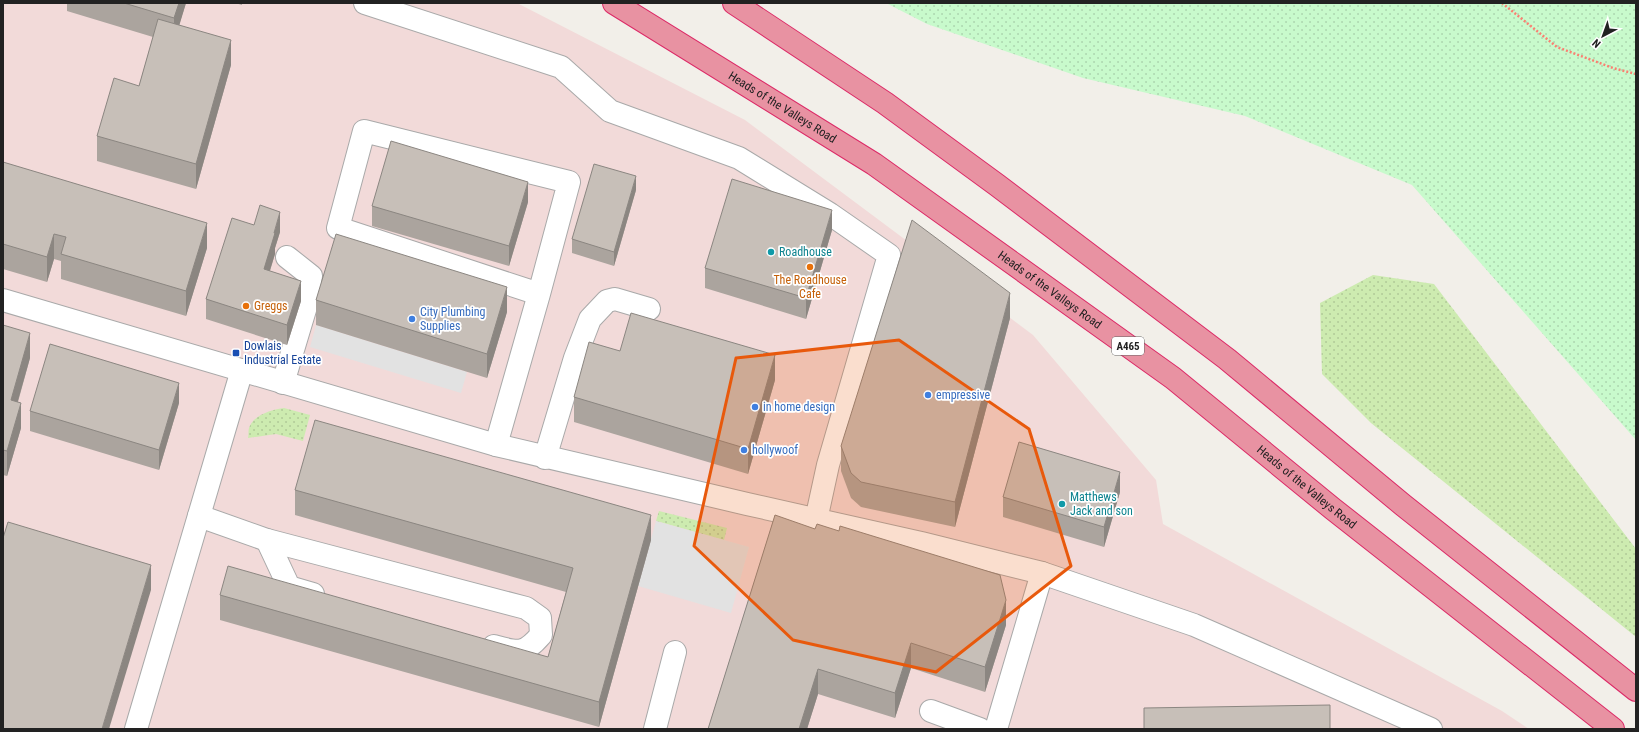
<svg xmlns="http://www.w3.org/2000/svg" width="1639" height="732" viewBox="0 0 1639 732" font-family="'Roboto Condensed',sans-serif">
<defs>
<pattern id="grass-dots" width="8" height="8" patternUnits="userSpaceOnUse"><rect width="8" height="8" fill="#cdebb0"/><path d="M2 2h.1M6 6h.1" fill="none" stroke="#b0c997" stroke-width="1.8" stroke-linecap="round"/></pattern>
<pattern id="park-dots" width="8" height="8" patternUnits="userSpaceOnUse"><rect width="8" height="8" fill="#c8facc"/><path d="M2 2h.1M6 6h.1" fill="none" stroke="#acd6af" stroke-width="1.8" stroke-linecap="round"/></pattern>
</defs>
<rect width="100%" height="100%" fill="#f2efe9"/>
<polygon fill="#f2dad9" points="3,3 517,3 745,120 1033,335 1156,480 1163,524 1502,711 1529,729 3,729"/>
<g fill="url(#grass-dots)">
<polygon points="1373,275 1434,284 1636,549 1636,637 1371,423 1322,374 1320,303"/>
<path d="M284,408L310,415L303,441L276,434L248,438C249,435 248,431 249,428C253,415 273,409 284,408Z"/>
<polygon points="659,511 727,528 724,540 656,521"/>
</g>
<polygon fill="url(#park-dots)" points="886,3 1636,3 1636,440 1412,185 1245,116 1083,78 927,24"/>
<g fill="#e2e2e2">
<polygon points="316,325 467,372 461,393 310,347"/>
<polygon points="656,521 749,547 731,613 638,586"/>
</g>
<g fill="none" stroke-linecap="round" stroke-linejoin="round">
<g stroke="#a9a9a9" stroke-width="24">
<g id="minor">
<polyline points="365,3 561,67 610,111 739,158 830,214 889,255 828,465 816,520"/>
<polyline points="3,300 496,445 747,504 921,543 1042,573 1194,625 1431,729"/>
<polyline points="283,383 307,303 311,276 287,257"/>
<polyline points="496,445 539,294 569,182 364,131 338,228 539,294"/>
<polyline points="545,458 575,358 590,319 607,301 615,299 649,309"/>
<path d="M199,516L267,540L526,608L540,618L541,635C524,655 518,653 494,646"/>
<polyline points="267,540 289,587 313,594"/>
<polyline points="931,711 980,729"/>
<polyline points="136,729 242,370"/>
<polyline points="655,729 675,652"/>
<polyline points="996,729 1042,573"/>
</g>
</g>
<g stroke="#dc2a67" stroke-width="24">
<g id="highway">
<path id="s1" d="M614,3L874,164L1173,378L1333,509L1613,729"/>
<polyline points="734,3 885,103 997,185 1227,359 1403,505 1636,690"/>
</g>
</g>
<polyline stroke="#fa8072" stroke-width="2.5" stroke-dasharray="2 2" stroke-linecap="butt" points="1502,3 1557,47 1613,68 1636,74"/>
<use href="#minor" stroke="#fff" stroke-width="22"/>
<use href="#highway" stroke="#e892a2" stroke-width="22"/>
</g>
<g fill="#aba49e">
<polygon points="67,3 186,3 179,25 231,65 196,189 97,161 97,136 139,86 153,37 67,11"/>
<polygon points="235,3 242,3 242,5"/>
<polygon points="3,162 207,248 186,316 61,279 61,261 54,259 47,282 3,269"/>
<polygon points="636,190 614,266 572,253 572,239"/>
<polygon points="528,202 509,266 372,226 372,206"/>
<polygon points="254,225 280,232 275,248 275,254 270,271 301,301 287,345 206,319 206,299"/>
<polygon points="832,230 806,319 705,288 705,268"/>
<polygon points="316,300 507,312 487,378 316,325"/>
<polygon points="1010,318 955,527 861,507 851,498 841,471 841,446"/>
<polygon points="3,325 30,358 18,402 21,428 7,476 3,475"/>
<polygon points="620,351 775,380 748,474 574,422 574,397"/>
<polygon points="179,403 159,470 30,431 30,411"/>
<polygon points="295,490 651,540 599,727 220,620 220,595 548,657 566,592 295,515"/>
<polygon points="1120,492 1104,547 1003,517 1003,497"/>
<polygon points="775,515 1006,625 985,692 911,668 895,718 818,694 807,729 708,729"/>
</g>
<g fill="#8b8681">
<polygon points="179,3 186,3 174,43 174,18"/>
<polygon points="231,40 231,65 196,189 196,164"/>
<polygon points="636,176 636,190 614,266 614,252"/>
<polygon points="528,182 528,202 509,266 509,246"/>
<polygon points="832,210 832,230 806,319 806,298"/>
<polygon points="280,212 280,232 275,248 275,254 264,289 264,269"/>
<polygon points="207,223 207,248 186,316 186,291"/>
<polygon points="54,234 54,259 47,282 47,257"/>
<polygon points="301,281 301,301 287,345 287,325"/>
<polygon points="507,287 507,312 487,378 487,354"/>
<polygon points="1010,293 1010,318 955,527 955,502"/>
<polygon points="30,333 30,358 11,425 11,400"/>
<polygon points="775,355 775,380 748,474 748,449"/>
<polygon points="179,383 179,403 159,470 159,450"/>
<polygon points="21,403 21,428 7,476 7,451"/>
<polygon points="1120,472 1120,492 1104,547 1104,527"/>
<polygon points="651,515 651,540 599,727 599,702"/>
<polygon points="151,565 151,590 109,729 102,729"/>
<polygon points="1006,600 1006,625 985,692 985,667"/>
<polygon points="911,643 911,668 895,718 895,693"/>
<polygon points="818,669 818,694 807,729 799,729"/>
</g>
<g fill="#c7bfb8" stroke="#8b8681">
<polygon points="124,3 179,3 174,18"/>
<polygon points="158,19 231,40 196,164 97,136 114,78 139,86"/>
<polygon points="391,141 528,182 509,246 372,206"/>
<polygon points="3,162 207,223 186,291 61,254 66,237 54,234 47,257 3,244"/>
<polygon points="594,164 636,176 614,252 572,239"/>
<polygon points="732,179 832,210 806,298 705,268"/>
<polygon points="260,205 280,212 274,233 275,233 264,269 301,281 287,325 206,299 232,218 254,225"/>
<polygon points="912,220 1010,293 955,502 861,482 851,473 841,446"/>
<polygon points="336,234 507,287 487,354 316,300"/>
<polygon points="631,313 775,355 748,449 574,397 589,342 620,351"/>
<polygon points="3,325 30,333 11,400 21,403 7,451 3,450"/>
<polygon points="50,344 179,383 159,450 30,411"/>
<polygon points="315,420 651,515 599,702 220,595 228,566 548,657 573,568 295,490"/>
<polygon points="1019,442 1120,472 1104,527 1003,497"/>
<polygon points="775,515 815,529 817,524 839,531 840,526 1000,575 1006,600 985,667 911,643 895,693 818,669 799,729 708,729"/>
<polygon points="8,522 151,565 102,729 3,729 3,538"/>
<polygon points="1330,705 1330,729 1144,729 1144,708"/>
</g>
<path fill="#e8590c" fill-opacity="0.2" stroke="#e8590c" stroke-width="3" stroke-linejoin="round" d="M899,340L1029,429L1071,566L936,672L793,640L694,546L736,358Z"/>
<g fill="#0f9aa8" stroke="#fff" stroke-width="1.5">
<circle cx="771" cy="252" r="4"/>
<circle cx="1062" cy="504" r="4"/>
</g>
<g fill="#e8710a" stroke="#fff" stroke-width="1.5">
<circle cx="810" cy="267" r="4"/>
<circle cx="246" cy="306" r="4"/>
</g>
<g fill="#3f7fe0" stroke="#fff" stroke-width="1.5">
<circle cx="412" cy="319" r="4"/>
<circle cx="928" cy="395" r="4"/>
<circle cx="755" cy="407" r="4"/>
<circle cx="744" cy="450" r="4"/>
</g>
<rect fill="#1a4fb4" stroke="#fff" stroke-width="1.5" x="232" y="349" width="8" height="8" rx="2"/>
<g text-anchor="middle" stroke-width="3.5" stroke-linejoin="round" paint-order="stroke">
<rect fill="#fff" stroke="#646464" stroke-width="1" x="1112" y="337" width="32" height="18" rx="3"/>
<g font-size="11" font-weight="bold" fill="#222">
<text x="1128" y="350">A465</text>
</g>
<g font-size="12" fill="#222" stroke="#fff">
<text dy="4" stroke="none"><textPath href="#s1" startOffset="198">Heads of the Valleys Road</textPath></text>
<text dy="4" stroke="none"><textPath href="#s1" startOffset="522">Heads of the Valleys Road</textPath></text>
<text dy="4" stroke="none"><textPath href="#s1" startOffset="846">Heads of the Valleys Road</textPath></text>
</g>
<g font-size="12" fill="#0d838f" stroke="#fff" text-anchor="start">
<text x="779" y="256">Roadhouse</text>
<text x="1070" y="501">Matthews<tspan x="1070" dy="14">Jack and son</tspan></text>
</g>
<g font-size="12" fill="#c56008" stroke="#fff">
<text x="810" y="284">The Roadhouse<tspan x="810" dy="14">Cafe</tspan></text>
<text x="254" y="310" text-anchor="start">Greggs</text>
</g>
<g font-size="12" fill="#366cbe" stroke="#fff" text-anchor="start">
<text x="420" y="316">City Plumbing<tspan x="420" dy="14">Supplies</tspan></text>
<text x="936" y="399">empressive</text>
<text x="763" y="411">in home design</text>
<text x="752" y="454">hollywoof</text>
</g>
<g font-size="12" fill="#164399" stroke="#fff" text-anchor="start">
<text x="244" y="350">Dowlais<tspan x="244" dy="14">Industrial Estate</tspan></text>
</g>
</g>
<rect width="1639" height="732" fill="none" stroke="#222222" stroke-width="8"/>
<g transform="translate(1603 36) rotate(221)" stroke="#ffffff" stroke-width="3" paint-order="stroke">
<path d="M0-3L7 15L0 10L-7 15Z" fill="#222222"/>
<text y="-6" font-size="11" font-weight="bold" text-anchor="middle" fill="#222222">N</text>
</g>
</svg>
